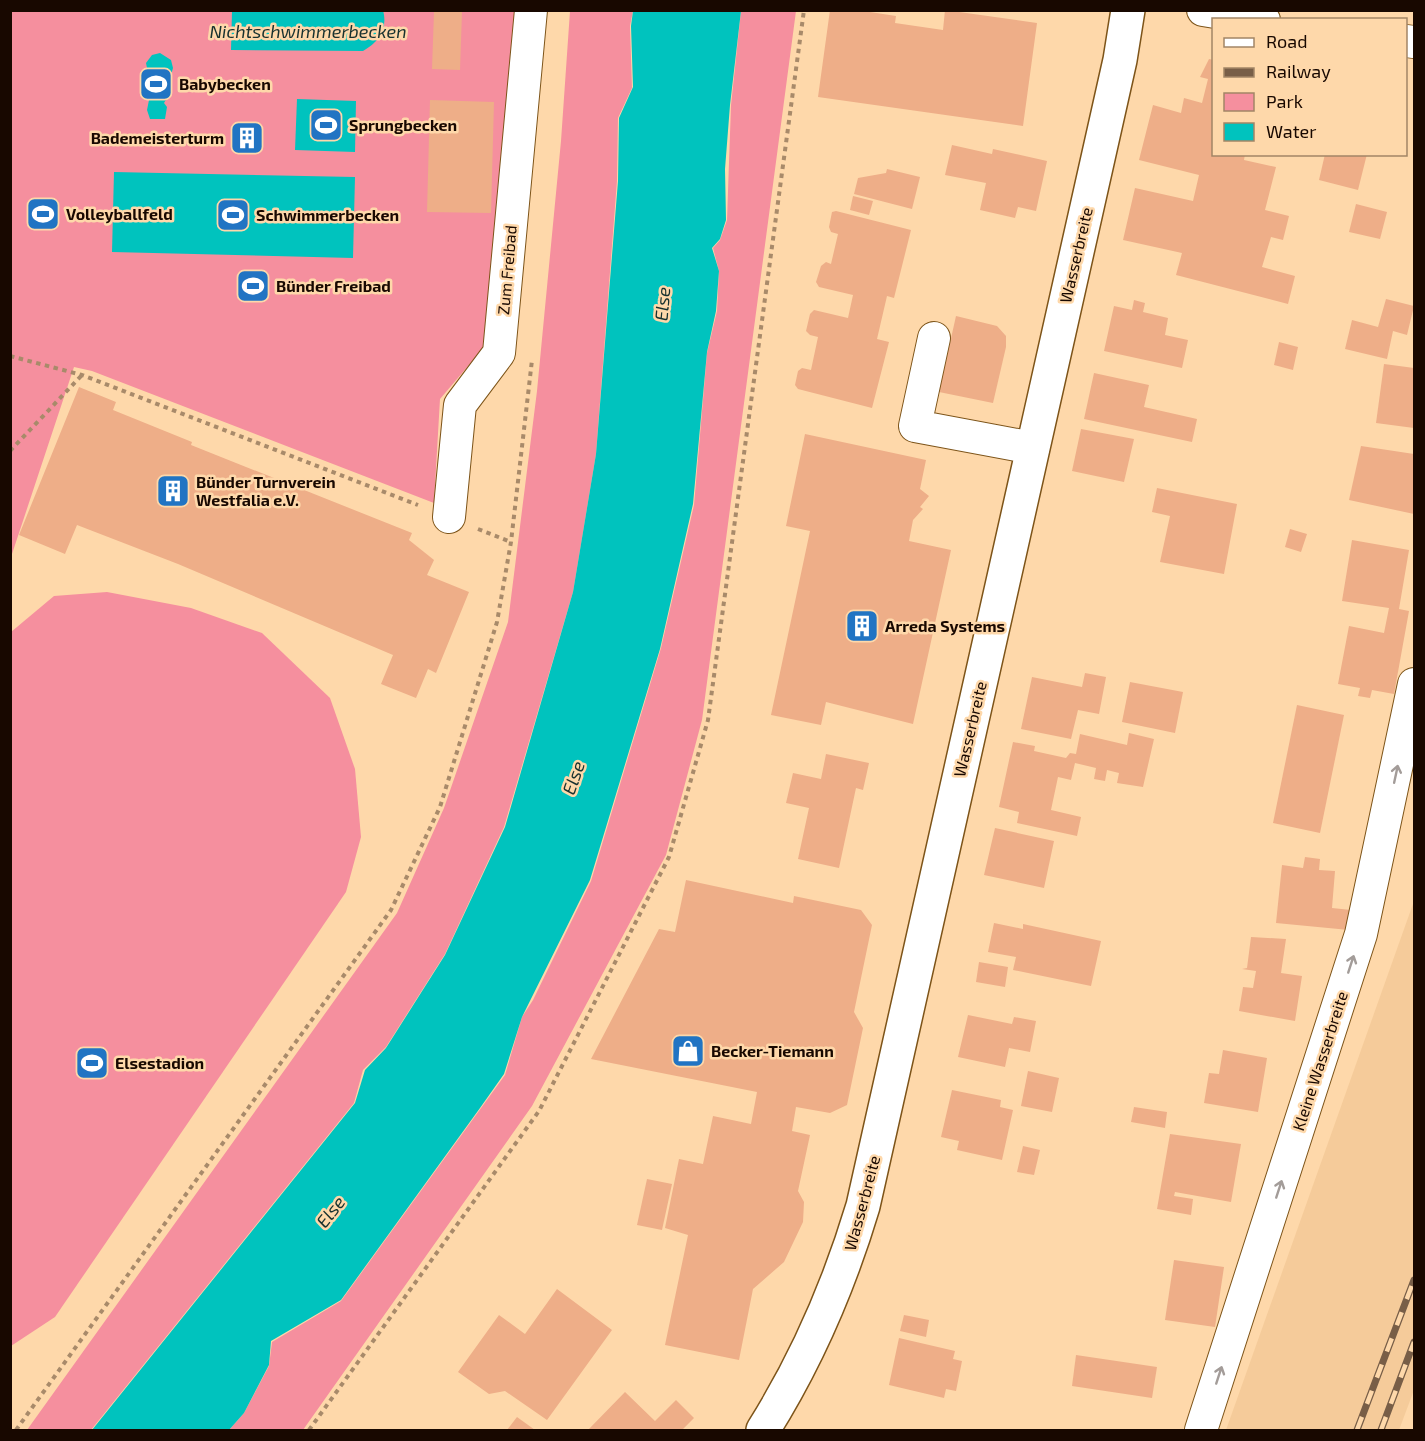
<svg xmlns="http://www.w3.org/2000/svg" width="1425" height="1441" viewBox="0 0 1425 1441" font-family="'Exo 2',sans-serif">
<rect width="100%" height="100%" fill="#fed8aa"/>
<polygon fill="#f5cb9a" points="1414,901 1414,1390 1399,1430 1226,1430"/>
<g fill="#f58f9e">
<polygon points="11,11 520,11 491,339 440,399 434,503 92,371 74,367 11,557"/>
<polygon points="570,11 633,11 630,26 632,88 618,118 617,181 596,454 573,592 504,827 445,954 386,1047 363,1070 354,1103 91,1430 27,1430 397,913 444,808 508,622 537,391 561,141"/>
<polygon points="741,11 796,11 702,720 666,855 532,1106 303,1430 229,1430 244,1413 269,1366 272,1342 341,1301 505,1075 522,1017 533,1000 591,881 661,648 694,505 707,353 717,311 719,271 713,248 720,240 727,220 731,105"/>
<polygon points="107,592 191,608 262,633 330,698 355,769 361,837 346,892 55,1317 11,1346 11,632 54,596"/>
</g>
<g fill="#00c3be">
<path d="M383,10C388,29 379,42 363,51L231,50L232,11Z"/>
<polygon points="633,11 741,11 730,105 725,169 726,220 720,239 712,248 719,271 716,311 707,352 693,504 660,649 590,880 522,1017 504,1074 480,1108 341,1300 271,1341 269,1365 244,1413 229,1430 92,1430 355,1103 365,1070 386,1048 445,955 505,827 573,592 596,454 618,181 619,118 633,87 631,26"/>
<polygon points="160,53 171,60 173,68 169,82 172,89 164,103 167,107 165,119 150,119 147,110 149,100 143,82 148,73 146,63 152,55"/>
<polygon points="297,99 356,101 355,152 295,150"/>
<polygon points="114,172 355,177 353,258 112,252"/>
</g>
<g fill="#eeae88">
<polygon points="830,10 857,10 896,16 895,23 943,30 945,10 1037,23 1023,126 818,97"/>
<polygon points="434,12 462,12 460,70 432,69"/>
<polygon points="1209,59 1214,60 1214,154 1245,154 1244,160 1276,167 1265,210 1289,216 1283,240 1271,237 1262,267 1295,276 1288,304 1176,275 1182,253 1123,240 1135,188 1193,201 1199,175 1139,160 1153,105 1181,113 1184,98 1202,103 1208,79 1200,77"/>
<polygon points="430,100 494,102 491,213 427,212"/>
<polygon points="233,125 262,125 261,151 232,151"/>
<polygon points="952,145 992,154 993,149 1047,161 1036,211 1018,207 1015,218 980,210 986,183 945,175"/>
<polygon points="1325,154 1367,154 1358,190 1319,180"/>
<polygon points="887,169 920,177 912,209 854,194 858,178 886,173"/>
<polygon points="853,196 873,201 869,215 850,210"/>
<polygon points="1356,204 1387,212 1380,239 1349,232"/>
<polygon points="836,211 911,230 894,298 887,296 877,339 889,342 872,408 798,389 795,385 798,371 802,368 811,370 818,337 810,335 806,331 810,314 814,310 848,318 853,295 819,287 816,282 821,266 826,262 831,264 838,234 831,232 829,227 832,212"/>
<polygon points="1386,299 1414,306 1407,335 1393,331 1387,359 1345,349 1352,320 1378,327"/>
<polygon points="1134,300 1145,303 1143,312 1168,318 1165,335 1188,340 1182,368 1104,351 1114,306 1132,310"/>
<polygon points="956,316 997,326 1006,336 1006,347 993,403 939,392"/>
<polygon points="1279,342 1298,347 1293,370 1274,365"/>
<polygon points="1384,364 1414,368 1414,428 1376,423"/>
<polygon points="1094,373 1149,385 1144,407 1197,419 1192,442 1084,419"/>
<polygon points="79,387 116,402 113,410 192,442 191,445 412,533 409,540 434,560 427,575 469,592 436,673 428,669 416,698 381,684 393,655 178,564 77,525 65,554 19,535"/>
<polygon points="1081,429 1134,439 1124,482 1072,471"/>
<polygon points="805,434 926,460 920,489 929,496 920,507 923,509 913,520 909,541 951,550 913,724 826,702 821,725 771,715 810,531 786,526"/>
<polygon points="1361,446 1414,454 1414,514 1349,500"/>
<polygon points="1157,488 1237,504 1224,574 1160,562 1170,516 1152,512"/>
<polygon points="1290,529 1307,534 1301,552 1285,547"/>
<polygon points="1352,540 1409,550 1399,609 1409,611 1394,694 1372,690 1370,698 1358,696 1360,688 1338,684 1349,626 1384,633 1389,608 1342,601"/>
<polygon points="1085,673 1106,677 1099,714 1078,710 1071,739 1021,729 1032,677 1082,687"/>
<polygon points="1130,682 1183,692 1175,733 1122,722"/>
<polygon points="1297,705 1344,715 1320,833 1273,823"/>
<polygon points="1129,733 1154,739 1143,787 1117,783 1119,773 1107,770 1105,781 1094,779 1096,768 1075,763 1071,780 1058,777 1051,810 1081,817 1077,836 1017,823 1019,812 999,807 1013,742 1035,746 1034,751 1066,758 1070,753 1076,754 1080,734 1127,745"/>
<polygon points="826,754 869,763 863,790 856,788 839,868 798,859 809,808 786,803 793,773 821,779"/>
<polygon points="995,828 1054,841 1044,888 984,875"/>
<polygon points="1305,857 1320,859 1319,870 1335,871 1332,908 1351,910 1349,930 1276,923 1282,865 1303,868"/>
<polygon points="686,880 793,903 794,896 861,910 872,925 854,1012 863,1028 847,1105 830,1113 796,1107 792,1131 810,1135 798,1191 804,1202 803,1222 784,1262 753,1289 739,1360 665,1345 688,1235 665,1228 679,1159 703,1164 713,1116 751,1124 757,1092 591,1059 659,929 675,932"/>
<polygon points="994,923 1023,929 1023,924 1101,941 1091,986 1013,970 1016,957 988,952"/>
<polygon points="1251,937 1286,939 1281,973 1302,976 1295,1021 1239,1011 1243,987 1253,988 1256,971 1242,969 1247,968"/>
<polygon points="979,962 1008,967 1005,987 976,982"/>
<polygon points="968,1015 1012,1024 1014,1017 1036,1021 1030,1052 1009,1048 1005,1067 958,1057"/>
<polygon points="1223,1050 1267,1058 1258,1112 1204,1103 1209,1073 1219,1074"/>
<polygon points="1028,1071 1059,1078 1052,1112 1021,1106"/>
<polygon points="952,1090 1001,1100 1000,1107 1013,1110 1002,1160 957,1150 959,1141 941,1137"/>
<polygon points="1134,1107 1167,1112 1165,1128 1131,1122"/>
<polygon points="1170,1134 1241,1144 1231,1202 1175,1192 1174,1196 1193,1199 1191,1215 1157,1209"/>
<polygon points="1023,1146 1040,1150 1034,1175 1017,1172"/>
<polygon points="647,1179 672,1184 662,1230 637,1225"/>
<polygon points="1174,1260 1224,1267 1215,1327 1165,1320"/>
<polygon points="557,1289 612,1330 547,1420 505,1391 489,1394 458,1372 499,1315 525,1334"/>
<polygon points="904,1315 929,1320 926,1337 900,1331"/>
<polygon points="899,1338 955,1351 953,1359 962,1361 956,1391 946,1389 944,1398 889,1385"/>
<polygon points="1076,1355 1157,1367 1152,1398 1072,1386"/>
<polygon points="625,1392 655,1421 676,1400 694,1418 682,1430 588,1430"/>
<polygon points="517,1417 535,1430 507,1430"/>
</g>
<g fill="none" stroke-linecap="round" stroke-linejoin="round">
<g stroke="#7d5419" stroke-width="34">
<g id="minor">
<polyline points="1203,10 1264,20"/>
<polyline points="1406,41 1414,42"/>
<polyline points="934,338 915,426 1033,448"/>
<polyline points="449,517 460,405 499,353 531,10"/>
<polyline points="1201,1430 1361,934 1414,684"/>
</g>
</g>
<g stroke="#7d5419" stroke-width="36">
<path id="major" d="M763,1430C807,1360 839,1286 863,1206L1120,60L1128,10"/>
</g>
<g stroke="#a88a6a" stroke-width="4" stroke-dasharray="4.5 4.5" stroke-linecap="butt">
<polyline points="10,356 82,375 418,505"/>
<polyline points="10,451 82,375"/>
<polyline points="478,529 511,542"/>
<polyline points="16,1430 391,910 440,807 497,622 511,542 532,360"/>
<polyline points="309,1430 539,1111 669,857 708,720 804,10"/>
</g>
<use href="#minor" stroke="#fff" stroke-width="32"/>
<use href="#major" stroke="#fff" stroke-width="33"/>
<g stroke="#785e47" stroke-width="7">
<g id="rail">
<polyline points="1357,1430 1414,1280"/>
<polyline points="1381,1430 1414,1342"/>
</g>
</g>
<use href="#rail" stroke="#fed8aa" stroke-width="4.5" stroke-dasharray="14" stroke-linecap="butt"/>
</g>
<defs><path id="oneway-shaft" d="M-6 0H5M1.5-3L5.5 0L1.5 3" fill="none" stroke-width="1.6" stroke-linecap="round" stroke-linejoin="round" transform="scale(1.5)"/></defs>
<g stroke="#a39c99">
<use href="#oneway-shaft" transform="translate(1396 774) rotate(-78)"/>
<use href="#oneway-shaft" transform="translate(1351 964) rotate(-72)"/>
<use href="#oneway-shaft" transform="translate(1279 1189) rotate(-72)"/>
<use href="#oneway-shaft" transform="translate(1219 1375) rotate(-72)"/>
</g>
<defs>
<g id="stadium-square" transform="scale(1.725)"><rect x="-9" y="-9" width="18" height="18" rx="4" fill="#2174c3" stroke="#fed8aa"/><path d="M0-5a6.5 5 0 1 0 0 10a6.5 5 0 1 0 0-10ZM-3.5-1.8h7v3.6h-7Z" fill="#fff"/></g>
<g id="building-square" transform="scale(1.725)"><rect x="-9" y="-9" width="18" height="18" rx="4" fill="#2174c3" stroke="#fed8aa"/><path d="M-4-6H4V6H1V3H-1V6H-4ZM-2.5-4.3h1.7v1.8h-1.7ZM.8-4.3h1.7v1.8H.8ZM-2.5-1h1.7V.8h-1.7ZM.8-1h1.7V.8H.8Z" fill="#fff"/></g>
<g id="shop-square" transform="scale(1.725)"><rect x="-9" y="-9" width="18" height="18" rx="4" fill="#2174c3" stroke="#fed8aa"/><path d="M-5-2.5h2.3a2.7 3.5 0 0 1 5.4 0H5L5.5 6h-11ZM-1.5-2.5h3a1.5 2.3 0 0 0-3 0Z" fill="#fff"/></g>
</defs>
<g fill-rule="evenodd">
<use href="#stadium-square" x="156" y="84"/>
<use href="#stadium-square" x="326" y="125"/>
<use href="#building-square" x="247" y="138"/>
<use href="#stadium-square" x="43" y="214"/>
<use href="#stadium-square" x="233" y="215"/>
<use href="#stadium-square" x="253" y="286"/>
<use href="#building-square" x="173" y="491"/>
<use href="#building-square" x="862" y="626"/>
<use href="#shop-square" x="688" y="1051"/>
<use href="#stadium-square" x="92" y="1063"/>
</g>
<g text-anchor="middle" stroke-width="5" stroke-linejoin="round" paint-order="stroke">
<g font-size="16" font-weight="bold" fill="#180800" stroke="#fed8aa" text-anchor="start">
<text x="179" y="90">Babybecken</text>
<text x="349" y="131">Sprungbecken</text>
<text x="224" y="144" text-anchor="end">Bademeisterturm</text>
<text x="66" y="220">Volleyballfeld</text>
<text x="256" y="221">Schwimmerbecken</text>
<text x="276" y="292">Bünder Freibad</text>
<text x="196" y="488">Bünder Turnverein<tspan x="196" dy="18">Westfalia e.V.</tspan></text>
<text x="885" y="632">Arreda Systems</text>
<text x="711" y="1057">Becker-Tiemann</text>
<text x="115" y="1069">Elsestadion</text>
</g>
<g font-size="16" fill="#180800" stroke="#fed8aa">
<text transform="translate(1076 255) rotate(-77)" y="6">Wasserbreite</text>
<text transform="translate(507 270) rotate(-85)" y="6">Zum Freibad</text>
<text transform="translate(970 729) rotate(-77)" y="6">Wasserbreite</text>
<text transform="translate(1320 1061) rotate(-72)" y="6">Kleine Wasserbreite</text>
<text transform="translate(862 1203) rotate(-75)" y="6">Wasserbreite</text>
</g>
<g font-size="18" font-style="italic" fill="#17312f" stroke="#fed8aa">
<text x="308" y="38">Nichtschwimmerbecken</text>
<text transform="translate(663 304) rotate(-85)" y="6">Else</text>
<text transform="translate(574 778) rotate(-71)" y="6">Else</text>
<text transform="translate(331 1212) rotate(-52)" y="6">Else</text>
</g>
</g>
<rect width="1425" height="1441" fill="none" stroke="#180800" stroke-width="24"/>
<rect x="1212" y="18" width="195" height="138" fill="#fed8aa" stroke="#a28566" stroke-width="1.5"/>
<rect x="1224" y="38" width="30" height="9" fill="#ffffff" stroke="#a28566" stroke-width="1.5"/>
<text x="1266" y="48" font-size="18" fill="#180800">Road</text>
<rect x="1224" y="68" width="30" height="9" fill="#785e47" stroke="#a28566" stroke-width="1.5"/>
<text x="1266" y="78" font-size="18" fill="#180800">Railway</text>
<rect x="1224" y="93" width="30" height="18" fill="#f58f9e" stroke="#a28566" stroke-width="1.5"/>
<text x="1266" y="108" font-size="18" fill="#180800">Park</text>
<rect x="1224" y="123" width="30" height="18" fill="#00c3be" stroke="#a28566" stroke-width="1.5"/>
<text x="1266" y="138" font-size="18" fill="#180800">Water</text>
</svg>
